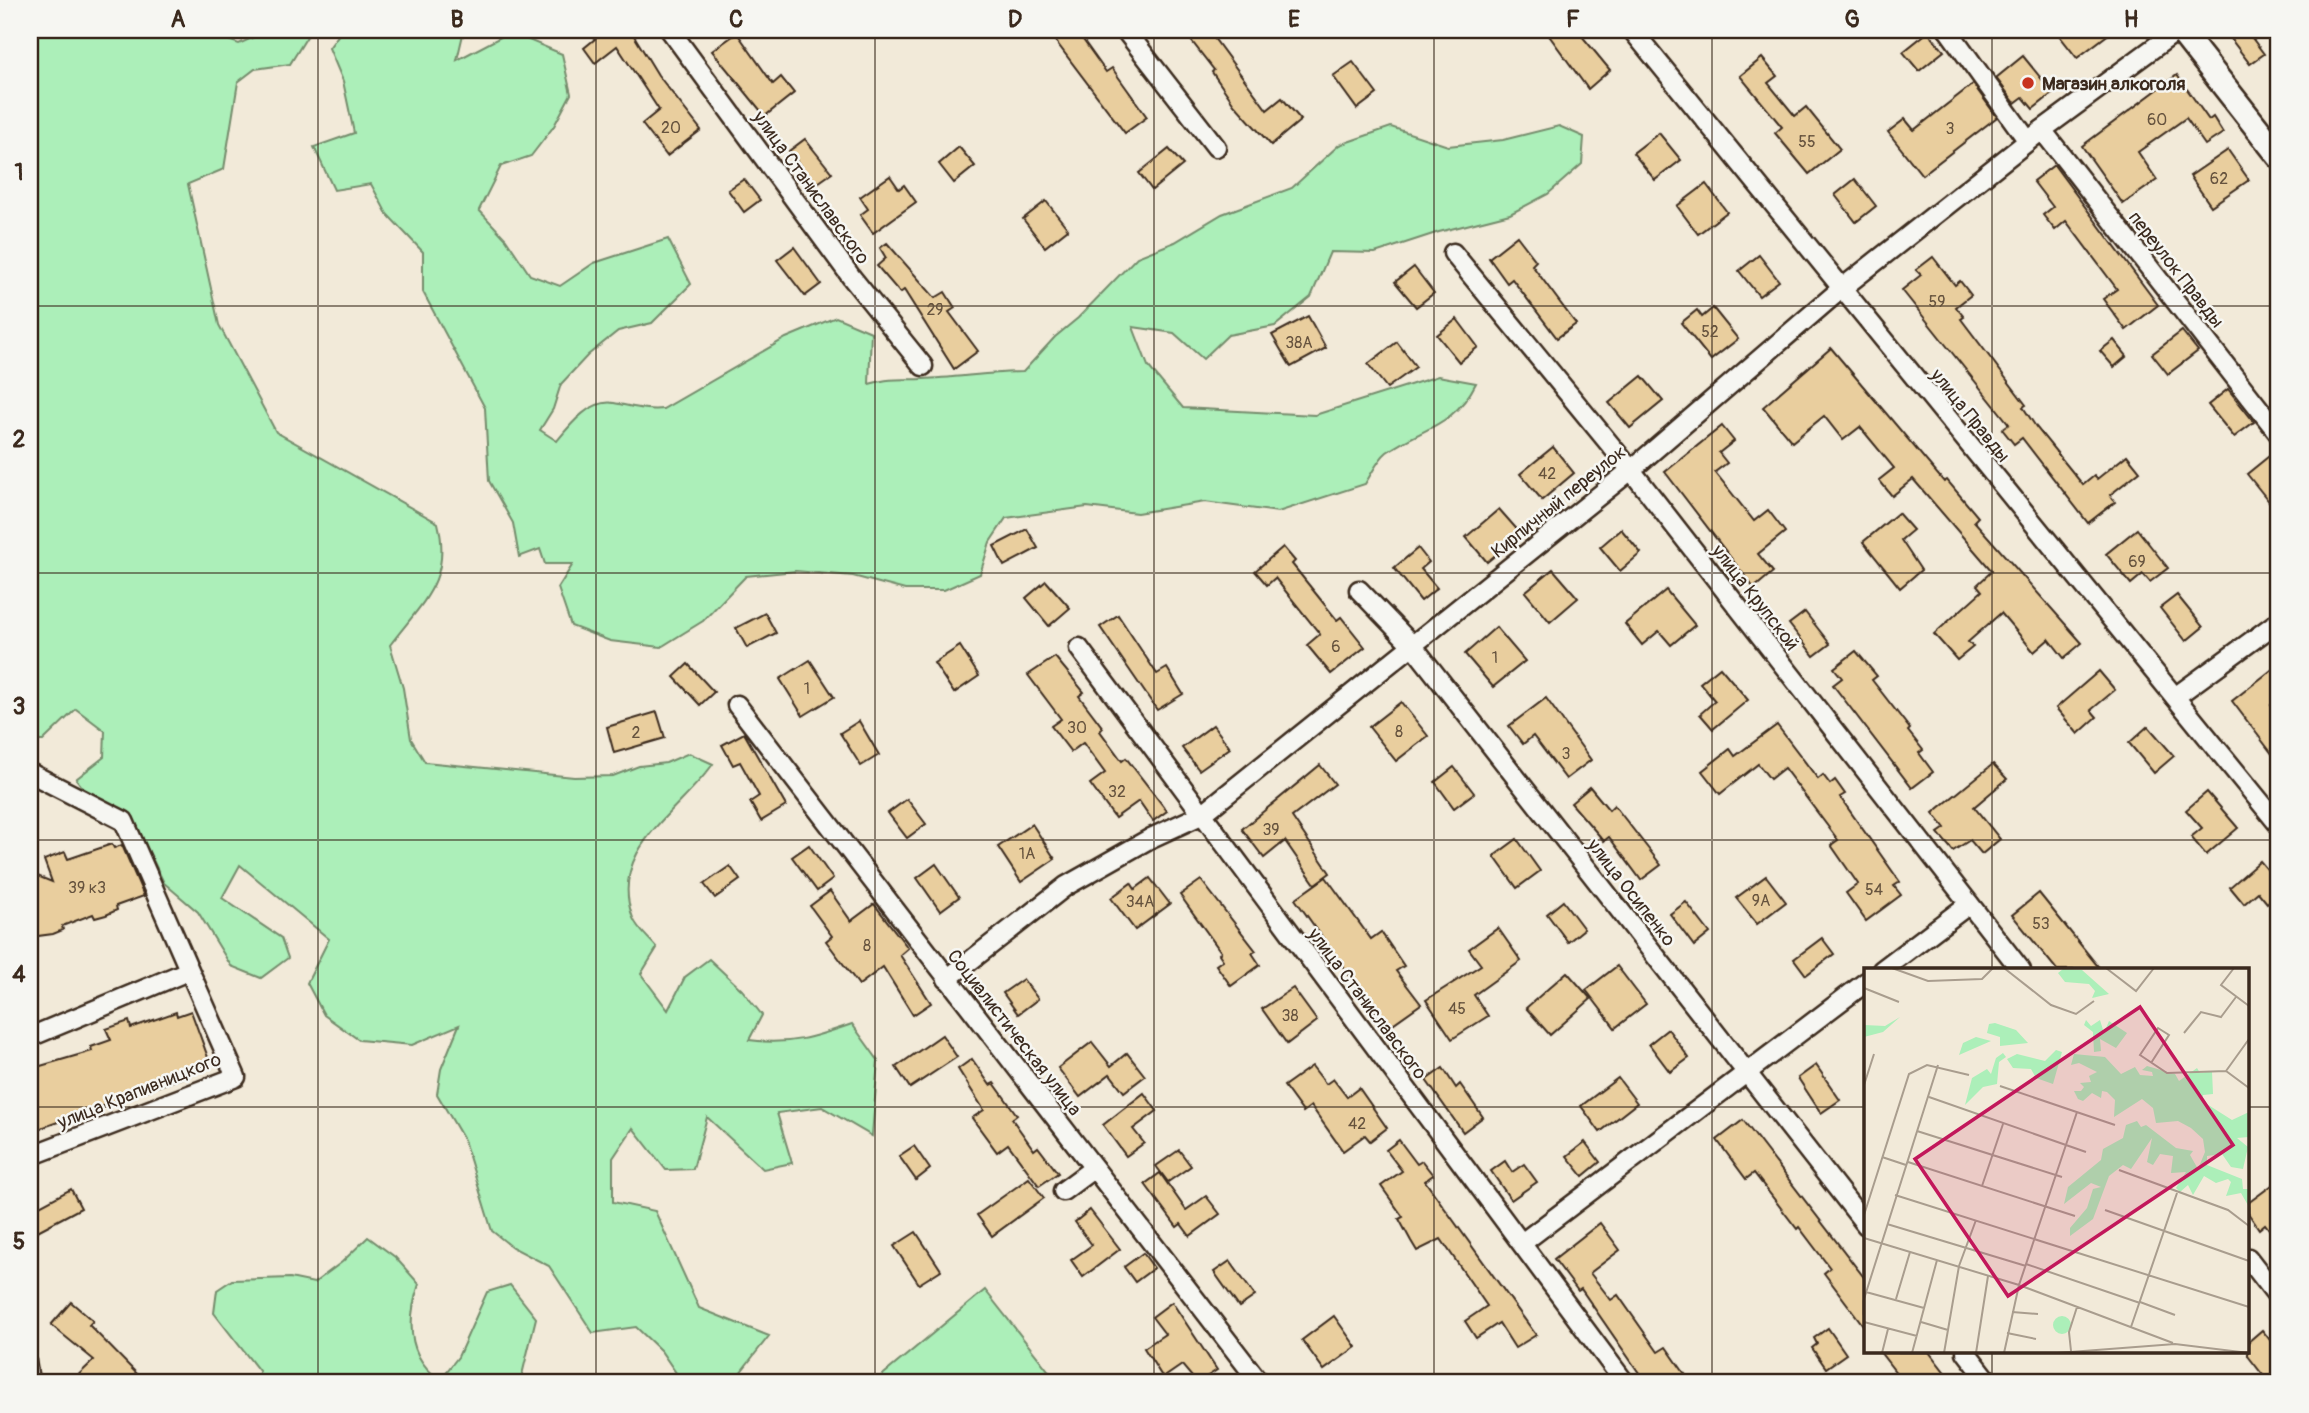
<svg xmlns="http://www.w3.org/2000/svg" width="2309" height="1413" viewBox="0 0 2309 1413" font-family="Pangolin,sans-serif">
<rect width="100%" height="100%" fill="#f2ead9"/>
<filter id="ink" filterUnits="userSpaceOnUse"><feTurbulence type="fractalNoise" baseFrequency=".0143" numOctaves="2"/><feDisplacementMap in="SourceGraphic" scale="14" xChannelSelector="R" yChannelSelector="G"/><feConvolveMatrix kernelMatrix="1 2 1 2 8 2 1 2 1" color-interpolation-filters="sRGB"/></filter>
<g filter="url(#ink)">
<g fill="#acefb9" stroke="#748c6c" stroke-width="2">
<path d="M30,30H201L239,44L254,37L258,30H311L290,64L255,69L238,82L224,169L188,184L219,325L276,432L438,523C452,581 422,602 390,645L403,688L411,739L425,762L574,777L613,776L639,766L666,763L689,753L713,764C680,811 607,850 633,918C637,929 650,939 657,948L641,974L668,1010L685,977L709,959L742,990L762,1015L749,1040C788,1046 815,1037 852,1024L878,1060L872,1136L822,1107L777,1113L792,1163L763,1169L707,1117L693,1169L666,1170L633,1128L613,1158V1202L655,1211L699,1308L769,1336L732,1383H683L661,1351L636,1327L593,1333L549,1266L512,1247L492,1231L464,1140L437,1094L441,1069L459,1025L412,1045L359,1040L324,1015L307,983L329,939L240,865L222,898L281,938L288,958L261,978L231,966L198,912L164,883L139,831L84,789L76,779L104,757L105,731L76,709L43,741H30Z"/>
<path d="M342,30H464L457,60L510,32L562,54L571,94L554,126L531,156L501,166L479,210L506,239L530,275L560,286L594,263L668,239L691,284L652,323L618,331L588,355L561,384L553,409L540,430L557,441C570,425 590,399 614,403C631,406 645,411 663,409L786,338L836,317L871,332L869,384C895,377 899,380 923,379C957,378 989,372 1023,372L1055,337L1078,318L1137,257L1175,242L1222,214L1292,188L1339,145L1391,127L1448,146L1503,140L1559,126L1584,137L1582,164L1548,194L1510,214L1439,232L1375,253L1330,252L1311,297L1275,326L1228,335L1203,359L1174,333L1133,327L1148,366L1183,408L1315,415L1438,376L1476,383C1454,427 1423,427 1387,452C1378,459 1371,475 1365,484L1278,512L1205,502L1137,513L1087,507L1006,518L990,542L980,574L944,590H905L853,576L795,571L746,576L703,621L661,647L610,641L571,626L558,588L573,564H545L540,549L519,557L513,523L489,481L485,408L423,292V252L387,214L371,184L334,190L314,147L354,133L343,81L329,48Z"/>
<path d="M368,1237L395,1257L419,1284C407,1320 407,1357 440,1380L458,1357L487,1292L510,1285L536,1318L520,1383H260L259,1371L214,1313L217,1290L232,1280L290,1278L314,1283L342,1262Z"/>
<polygon points="985,1290 1058,1383 873,1383"/>
</g>
<g fill="#e9ce9e" stroke="#3b2a1e" stroke-width="2">
<polygon points="606,30 639,30 633,34 658,75 701,130 667,156 642,124 659,110 617,46 595,63 584,48"/>
<polygon points="1068,30 1076,30 1106,72 1112,68 1147,117 1125,133 1054,39"/>
<polygon points="1183,30 1208,30 1267,110 1282,98 1301,120 1271,145 1234,104 1212,72 1214,70"/>
<polygon points="1545,30 1577,30 1610,70 1588,89"/>
<polygon points="2055,30 2114,30 2077,58"/>
<polygon points="2224,30 2246,30 2264,54 2250,64"/>
<polygon points="1928,32 1944,51 1919,71 1903,52"/>
<polygon points="737,33 773,84 781,77 794,93 765,116 712,51"/>
<polygon points="2023,56 2053,93 2033,109 2023,97 2015,103 1996,78"/>
<polygon points="1762,58 1777,76 1768,83 1795,116 1806,107 1840,149 1809,174 1775,133 1782,127 1740,76"/>
<polygon points="1353,62 1377,94 1357,109 1333,76"/>
<polygon points="2177,75 2209,120 2213,117 2223,133 2205,145 2186,118 2138,152 2157,180 2123,204 2082,146"/>
<polygon points="1973,84 1997,117 1922,175 1888,132 1905,119 1914,130"/>
<polygon points="1659,133 1681,160 1655,180 1633,153"/>
<polygon points="805,139 832,173 815,185 789,151"/>
<polygon points="959,147 975,166 954,183 939,164"/>
<polygon points="1169,149 1183,165 1152,190 1139,173"/>
<polygon points="2228,150 2249,180 2211,206 2190,176"/>
<polygon points="2054,165 2158,305 2126,330 2103,299 2117,289 2066,221 2055,230 2043,215 2053,207 2033,181"/>
<polygon points="890,176 899,189 904,185 916,202 873,233 860,215 868,209 860,197"/>
<polygon points="744,179 760,200 744,212 728,190"/>
<polygon points="1855,179 1876,206 1856,222 1835,195"/>
<polygon points="1706,184 1727,212 1698,234 1677,206"/>
<polygon points="1046,201 1068,229 1045,247 1023,219"/>
<polygon points="1517,236 1536,261 1532,265 1576,324 1557,338 1512,279 1507,283 1489,258"/>
<polygon points="887,243 935,298 945,292 955,308 949,312 978,351 954,369 904,290 900,293 877,266 886,258 880,248"/>
<polygon points="794,247 821,284 805,296 777,260"/>
<polygon points="1759,255 1779,281 1759,296 1739,271"/>
<polygon points="1933,257 1955,285 1960,281 1971,295 1956,307 1964,317 1961,319 2026,405 2023,407 2036,427 2083,485 2094,476 2097,479 2127,455 2140,471 2110,495 2115,502 2088,523 2022,438 2014,444 2002,429 2009,424 1902,290 1921,275 1916,270"/>
<polygon points="1414,267 1434,293 1416,307 1395,282"/>
<polygon points="1713,308 1738,339 1711,360 1681,323 1697,310 1702,317"/>
<polygon points="1308,316 1326,348 1291,367 1272,335"/>
<polygon points="1457,319 1478,347 1459,362 1437,335"/>
<polygon points="2182,331 2198,351 2168,374 2152,354"/>
<polygon points="2114,340 2127,356 2114,367 2100,351"/>
<polygon points="1397,342 1416,367 1387,388 1368,364"/>
<polygon points="1831,348 1944,482 1947,480 1978,517 1974,521 2082,643 2064,658 2049,639 2034,652 2001,613 1968,642 1973,647 1957,660 1934,634 1982,591 1977,585 1992,571 1913,479 1892,496 1879,480 1894,468 1860,427 1843,440 1824,416 1792,442 1763,407"/>
<polygon points="1642,376 1663,401 1630,428 1609,403"/>
<polygon points="2228,389 2254,422 2234,437 2208,405"/>
<polygon points="1722,426 1734,441 1719,453 1727,463 1715,472 1754,521 1768,510 1785,532 1758,554 1773,572 1754,588 1665,472"/>
<polygon points="1553,447 1574,473 1542,500 1520,474"/>
<polygon points="2279,448 2279,514 2247,474"/>
<polygon points="1499,509 1521,534 1487,562 1466,537"/>
<polygon points="1898,513 1913,530 1901,540 1921,570 1900,588 1863,542"/>
<polygon points="1027,529 1038,548 1004,566 994,546"/>
<polygon points="1621,529 1641,553 1620,571 1600,547"/>
<polygon points="2137,529 2168,568 2150,582 2143,574 2131,584 2106,554"/>
<polygon points="1283,547 1295,561 1292,564 1337,620 1341,617 1365,647 1331,674 1307,645 1320,634 1275,578 1267,585 1255,571"/>
<polygon points="1418,548 1429,562 1421,569 1437,588 1421,601 1394,568"/>
<polygon points="1553,569 1578,598 1550,622 1525,592"/>
<polygon points="1046,581 1070,608 1049,626 1026,598"/>
<polygon points="1666,590 1695,625 1671,645 1659,631 1642,645 1625,624"/>
<polygon points="2177,595 2203,627 2186,641 2160,608"/>
<polygon points="1805,612 1830,644 1814,656 1789,624"/>
<polygon points="765,613 776,633 747,648 736,628"/>
<polygon points="1118,615 1157,674 1167,668 1183,694 1157,710 1100,627"/>
<polygon points="1496,627 1525,661 1493,687 1465,654"/>
<polygon points="960,646 979,676 954,693 934,663"/>
<polygon points="1856,651 1877,676 1872,680 1910,729 1908,731 1923,750 1919,753 1933,772 1912,788 1833,685 1842,678 1834,668"/>
<polygon points="1055,657 1084,692 1079,696 1103,728 1100,731 1122,761 1126,758 1167,811 1153,821 1139,801 1115,818 1090,784 1105,773 1083,743 1071,752 1051,726 1061,719 1028,675"/>
<polygon points="810,660 834,697 803,716 780,679"/>
<polygon points="688,664 714,692 700,705 674,677"/>
<polygon points="2279,664 2279,698 2271,705 2279,715 2279,763 2232,701"/>
<polygon points="1720,667 1748,700 1713,729 1700,714 1715,701 1700,683"/>
<polygon points="2099,671 2115,690 2091,710 2097,717 2078,734 2056,708"/>
<polygon points="1546,698 1591,760 1566,779 1533,736 1523,744 1509,726"/>
<polygon points="1401,702 1428,736 1396,761 1369,727"/>
<polygon points="657,712 665,738 614,753 607,727"/>
<polygon points="859,721 879,755 861,766 840,733"/>
<polygon points="1213,725 1230,748 1199,770 1182,748"/>
<polygon points="1777,725 1818,779 1823,775 1830,784 1835,780 1845,794 1840,797 1900,882 1894,886 1901,895 1866,921 1846,893 1858,884 1831,845 1838,840 1784,768 1770,779 1758,764 1720,794 1702,771 1730,749 1735,756"/>
<polygon points="2148,726 2174,756 2154,773 2129,743"/>
<polygon points="744,733 786,806 761,821 750,802 759,796 740,762 733,765 722,745"/>
<polygon points="1993,764 2007,779 1974,807 2000,839 1982,854 1970,840 1953,851 1938,833 1945,828 1933,813"/>
<polygon points="1320,765 1335,784 1292,817 1330,873 1315,884 1285,841 1264,858 1242,829"/>
<polygon points="1454,767 1474,793 1454,808 1435,782"/>
<polygon points="1590,787 1609,810 1614,805 1661,865 1641,880 1609,837 1604,841 1571,803"/>
<polygon points="2207,792 2238,828 2206,855 2191,837 2202,828 2186,810"/>
<polygon points="907,799 926,824 907,838 888,813"/>
<polygon points="1032,824 1055,859 1021,882 998,847"/>
<polygon points="1517,839 1540,871 1517,888 1494,856"/>
<polygon points="112,844 114,848 122,845 144,896 116,906 117,910 106,915 95,918 93,914 62,926 63,930 53,934 30,937 30,873 52,882 44,860 65,852 68,859"/>
<polygon points="809,845 833,879 817,891 792,857"/>
<polygon points="2260,861 2279,883 2279,893 2267,903 2258,892 2244,904 2230,887"/>
<polygon points="936,864 959,897 940,911 917,878"/>
<polygon points="730,866 740,880 715,898 704,884"/>
<polygon points="1766,876 1786,902 1757,924 1736,898"/>
<polygon points="1326,877 1371,939 1381,932 1404,966 1396,971 1421,1004 1387,1028 1295,899"/>
<polygon points="1150,878 1170,904 1135,930 1111,898 1131,883 1135,889"/>
<polygon points="1201,880 1256,951 1252,953 1260,965 1231,986 1216,965 1223,960 1219,954 1221,952 1180,895"/>
<polygon points="830,891 851,921 874,904 908,948 900,955 931,1003 913,1015 883,967 859,985 826,941 832,936 810,906"/>
<polygon points="2039,893 2101,970 2057,970 2012,915"/>
<polygon points="1563,901 1584,929 1568,942 1547,914"/>
<polygon points="1686,902 1710,933 1694,946 1670,914"/>
<polygon points="1498,928 1521,961 1474,995 1488,1016 1452,1039 1426,1000 1481,965 1469,949"/>
<polygon points="1822,938 1834,954 1806,975 1794,959"/>
<polygon points="1617,966 1646,1004 1615,1028 1586,990"/>
<polygon points="1567,972 1591,999 1550,1035 1526,1008"/>
<polygon points="1023,979 1038,999 1018,1014 1003,993"/>
<polygon points="1293,988 1317,1021 1287,1044 1262,1009"/>
<polygon points="191,1011 210,1063 179,1074 181,1078 30,1132 30,1069 92,1051 91,1047 111,1040 106,1029 129,1021 131,1028 176,1012 177,1016"/>
<polygon points="1668,1029 1689,1058 1670,1072 1649,1044"/>
<polygon points="942,1035 957,1057 910,1088 896,1067"/>
<polygon points="1092,1042 1111,1066 1127,1053 1145,1076 1124,1092 1110,1074 1080,1097 1058,1068"/>
<polygon points="972,1059 990,1085 994,1083 1017,1115 1012,1119 1034,1150 1038,1147 1058,1173 1039,1186 1008,1144 997,1152 972,1118 984,1110 958,1069"/>
<polygon points="1816,1065 1840,1100 1821,1113 1798,1078"/>
<polygon points="1312,1066 1326,1084 1333,1079 1347,1097 1359,1088 1387,1128 1370,1141 1365,1135 1343,1151 1311,1106 1303,1112 1284,1086"/>
<polygon points="1443,1068 1456,1088 1460,1084 1483,1117 1463,1132 1426,1080"/>
<polygon points="1618,1078 1637,1103 1600,1132 1581,1106"/>
<polygon points="1144,1093 1157,1111 1133,1129 1144,1143 1126,1156 1103,1125"/>
<polygon points="1743,1120 1866,1280 1866,1329 1824,1273 1830,1268 1799,1227 1797,1229 1754,1173 1746,1179 1717,1140"/>
<polygon points="1399,1140 1417,1164 1422,1161 1433,1175 1425,1181 1536,1335 1515,1348 1499,1323 1476,1338 1465,1321 1487,1306 1441,1239 1417,1251 1411,1241 1399,1219 1403,1217 1381,1186 1402,1171 1386,1150"/>
<polygon points="1585,1142 1600,1162 1583,1176 1567,1156"/>
<polygon points="914,1146 930,1169 916,1180 899,1156"/>
<polygon points="1179,1150 1191,1166 1168,1182 1156,1166"/>
<polygon points="1505,1161 1512,1172 1524,1164 1537,1182 1511,1200 1491,1171"/>
<polygon points="1160,1173 1186,1210 1206,1196 1220,1214 1190,1236 1181,1224 1177,1227 1145,1184"/>
<polygon points="1029,1178 1044,1198 992,1236 977,1215"/>
<polygon points="2279,1180 2279,1242 2265,1224 2259,1229 2248,1213 2248,1203"/>
<polygon points="71,1189 81,1208 30,1235 30,1211"/>
<polygon points="1090,1210 1120,1249 1083,1277 1071,1260 1092,1245 1075,1222"/>
<polygon points="1600,1223 1620,1250 1590,1273 1611,1300 1618,1295 1658,1352 1666,1347 1687,1377 1677,1383 1646,1383 1581,1289 1578,1291 1554,1259"/>
<polygon points="916,1232 941,1270 919,1284 894,1246"/>
<polygon points="1143,1253 1154,1268 1135,1282 1124,1267"/>
<polygon points="1230,1261 1255,1296 1239,1307 1214,1272"/>
<polygon points="71,1302 93,1321 89,1325 146,1383 70,1383 94,1360 51,1325"/>
<polygon points="1172,1302 1217,1370 1197,1383 1182,1365 1163,1378 1144,1348 1165,1334 1152,1317"/>
<polygon points="1334,1316 1356,1347 1324,1370 1302,1340"/>
<polygon points="1828,1328 1846,1354 1826,1368 1812,1348 1817,1344 1814,1338"/>
<polygon points="2262,1330 2279,1351 2279,1369 2266,1379 2248,1356 2248,1342"/>
<polygon points="1880,1352 1929,1352 1953,1383 1904,1383"/>
</g>
<g fill="none" stroke-linecap="round" stroke-linejoin="round">
<g stroke="#3b2a1e" stroke-width="14">
<polyline id="service" points="30,1358 34,1383"/>
</g>
<g stroke="#3b2a1e" stroke-width="23">
<g id="minor">
<polyline points="670,30 852,278 923,366"/>
<polyline points="1125,30 1216,147"/>
<polyline points="1632,30 2279,825"/>
<polyline points="1948,30 2028,141"/>
<polyline points="2042,130 2279,434"/>
<polyline points="1453,253 1631,470 2021,970"/>
<polyline points="1359,590 1413,646 1866,1225"/>
<polyline points="1079,648 1625,1383"/>
<polyline points="2175,697 2279,621"/>
<polyline points="737,705 1260,1383"/>
<polyline points="30,773 124,821 236,1077 30,1156"/>
<polyline points="1882,970 1969,904"/>
<polyline points="947,979 1066,886 1151,838 1201,815 1631,470 1841,289 2042,130 2178,30"/>
<polyline points="30,1037 188,971"/>
<polyline points="1063,1191 1094,1168"/>
<polyline points="1522,1243 1866,982"/>
<polyline points="2248,1258 2279,1298"/>
<polyline points="1966,1352 1990,1383"/>
</g>
</g>
<g stroke="#3b2a1e" stroke-width="28">
<polyline id="tertiary" points="2180,30 2279,156"/>
</g>
<use href="#service" stroke="#f6f6f2" stroke-width="9"/>
<use href="#minor" stroke="#f6f6f2" stroke-width="18"/>
<use href="#tertiary" stroke="#f6f6f2" stroke-width="23"/>
</g>
</g>
<path fill="none" stroke="#3b2a1e" stroke-width="2" stroke-opacity="0.55" d="M318,30V1383M596,30V1383M875,30V1383M1154,30V1383M1434,30V1383M1712,30V1383M1992,30V970M30,306H2279M30,573H2279M30,840H2279M30,1107H1866M2248,1107H2279M1992,1352V1383"/>
<circle fill="#c8321e" stroke="#f6f6f2" stroke-width="2.5" cx="2028" cy="83" r="7"/>
<g text-anchor="middle" stroke-width="5" stroke-linejoin="round" paint-order="stroke">
<g font-size="16" fill="#66533e">
<text x="2157" y="125">60</text>
<text x="671" y="133">20</text>
<text x="1950" y="134">3</text>
<text x="1807" y="147">55</text>
<text x="2219" y="184">62</text>
<text x="1937" y="307">59</text>
<text x="935" y="315">29</text>
<text x="1710" y="337">52</text>
<text x="1299" y="348">38А</text>
<text x="1547" y="479">42</text>
<text x="2137" y="567">69</text>
<text x="1336" y="652">6</text>
<text x="1495" y="663">1</text>
<text x="807" y="694">1</text>
<text x="1077" y="733">30</text>
<text x="1399" y="737">8</text>
<text x="636" y="738">2</text>
<text x="1566" y="759">3</text>
<text x="1117" y="797">32</text>
<text x="1271" y="835">39</text>
<text x="1027" y="859">1А</text>
<text x="87" y="893">39 к3</text>
<text x="1874" y="895">54</text>
<text x="1761" y="906">9А</text>
<text x="1140" y="907">34А</text>
<text x="2041" y="929">53</text>
<text x="867" y="951">8</text>
<text x="1457" y="1014">45</text>
<text x="1290" y="1021">38</text>
<text x="1357" y="1129">42</text>
</g>
<g font-size="19" font-weight="bold" fill="#3b2a1e" stroke="#f6f6f2" text-anchor="start">
<text x="2042" y="90">Магазин алкоголя</text>
</g>
<g font-size="19" fill="#3b2a1e" stroke="#f6f6f2">
<text transform="translate(812 187) rotate(54)" y="7">улица Станиславского</text>
<text transform="translate(2177 269) rotate(52)" y="7">переулок Правды</text>
<text transform="translate(1971 415) rotate(51)" y="7">улица Правды</text>
<text transform="translate(1558 501) rotate(-39)" y="7">Кирпичный переулок</text>
<text transform="translate(1756 597) rotate(52)" y="7">улица Крупской</text>
<text transform="translate(1632 892) rotate(52)" y="7">улица Осипенко</text>
<text transform="translate(1368 1003) rotate(53)" y="7">улица Станиславского</text>
<text transform="translate(1015 1032) rotate(52)" y="7">Социалистическая улица</text>
<text transform="translate(139 1090) rotate(-22)" y="7">улица Крапивницкого</text>
</g>
</g>
<g transform="translate(1864 968)">
<rect width="385" height="385" fill="#f2ead9"/>
<path d="M199,1L218,2L245,26L228,30L231,23L225,16L201,14L194,5ZM36,49L19,64L0,69V57L21,58ZM222,52L227,58L236,52L240,65L245,53L263,65L252,80L236,71L237,83L230,84L229,64L220,57ZM131,55L152,62L164,75L136,78V69L123,65L125,56ZM112,69L127,73L95,87L99,75ZM192,82L198,84L189,116L172,110L167,101L149,100L143,91L153,86L181,93ZM139,85L142,89L135,94L133,116L119,119L101,137L108,110L123,101L127,106L132,90ZM210,86L241,89L257,106L271,99L276,107L289,108L288,104L278,102L283,98L311,106L315,113L333,100L336,105L348,103L349,126L339,127L338,133L368,152L385,144V169L373,170L384,179L379,201L367,199L358,186L343,188V197L378,211L379,221H385V239L377,225L362,228L367,214L364,211L352,215L340,208L329,227L324,217L316,224L312,220L322,204L307,205L309,188L296,186L289,197L283,194L288,170L267,201L259,197L245,208L229,251L206,268V260L223,240L229,221L237,219L227,215L200,236L204,219L237,192L239,181L259,170L262,157L273,153L277,159L282,157L312,180L329,183L326,187L334,201L341,184L339,171L327,160L314,153L292,155L289,140L278,131L250,149L251,132L243,124L238,123L237,130L228,125L219,133L214,131L210,123H217L220,119L216,115L227,114L225,108L233,104L215,95L207,97ZM189 357a9 9 0 1 1 18 0a9 9 0 1 1-18 0Z" fill="#acefb9"/>
<path fill="none" stroke="#a99d8e" stroke-width="2" d="M28,0L64,13L118,11L129,0M140,0L187,37L212,46L230,33M242,0L272,23L290,0M370,0L357,17L385,38M0,20L35,34M320,65L337,44L357,49L372,29M287,95L305,67L294,60L276,87L303,105L362,103L385,120M362,103L385,71M0,117L10,86M136,118L251,157M65,129L222,184M53,163L198,209M18,189L42,197M44,194L211,248M255,202L364,242L385,258M118,218L139,156M31,227L385,339M241,242L385,293M0,247L45,106L63,97L105,107M23,256L162,298M0,270L155,317L309,375M162,296L276,335M2,324L60,340M0,331L74,97M32,331L46,284M276,334L311,347M148,344L174,346M0,354L53,368M57,354L84,362M267,359L313,225M143,365L172,371M207,383L205,364L213,339M18,385L24,361M48,385L73,292M80,385L95,298L112,252M112,385L124,308M140,385L155,317L213,144M193,385L311,376L385,385"/>
<path fill="#c2185b" fill-opacity="0.15" stroke="#c2185b" stroke-width="3.5" d="M276,39L369,177L144,328L51,191Z"/>
<rect width="385" height="385" fill="none" stroke="#3b2a1e" stroke-width="3.5"/>
</g>
<rect width="2309" height="1413" fill="none" stroke="#f6f6f2" stroke-width="77"/>
<rect x="38" y="38" width="2232" height="1336" fill="none" stroke="#3b2a1e" stroke-width="2.5"/>
<g font-size="23" text-anchor="middle" font-weight="bold" fill="#3b2a1e">
<text x="178" y="27">A</text>
<text x="457" y="27">B</text>
<text x="736" y="27">C</text>
<text x="1015" y="27">D</text>
<text x="1294" y="27">E</text>
<text x="1573" y="27">F</text>
<text x="1852" y="27">G</text>
<text x="2131" y="27">H</text>
<text x="19" y="180">1</text>
<text x="19" y="447">2</text>
<text x="19" y="714">3</text>
<text x="19" y="982">4</text>
<text x="19" y="1249">5</text>
</g>
</svg>
